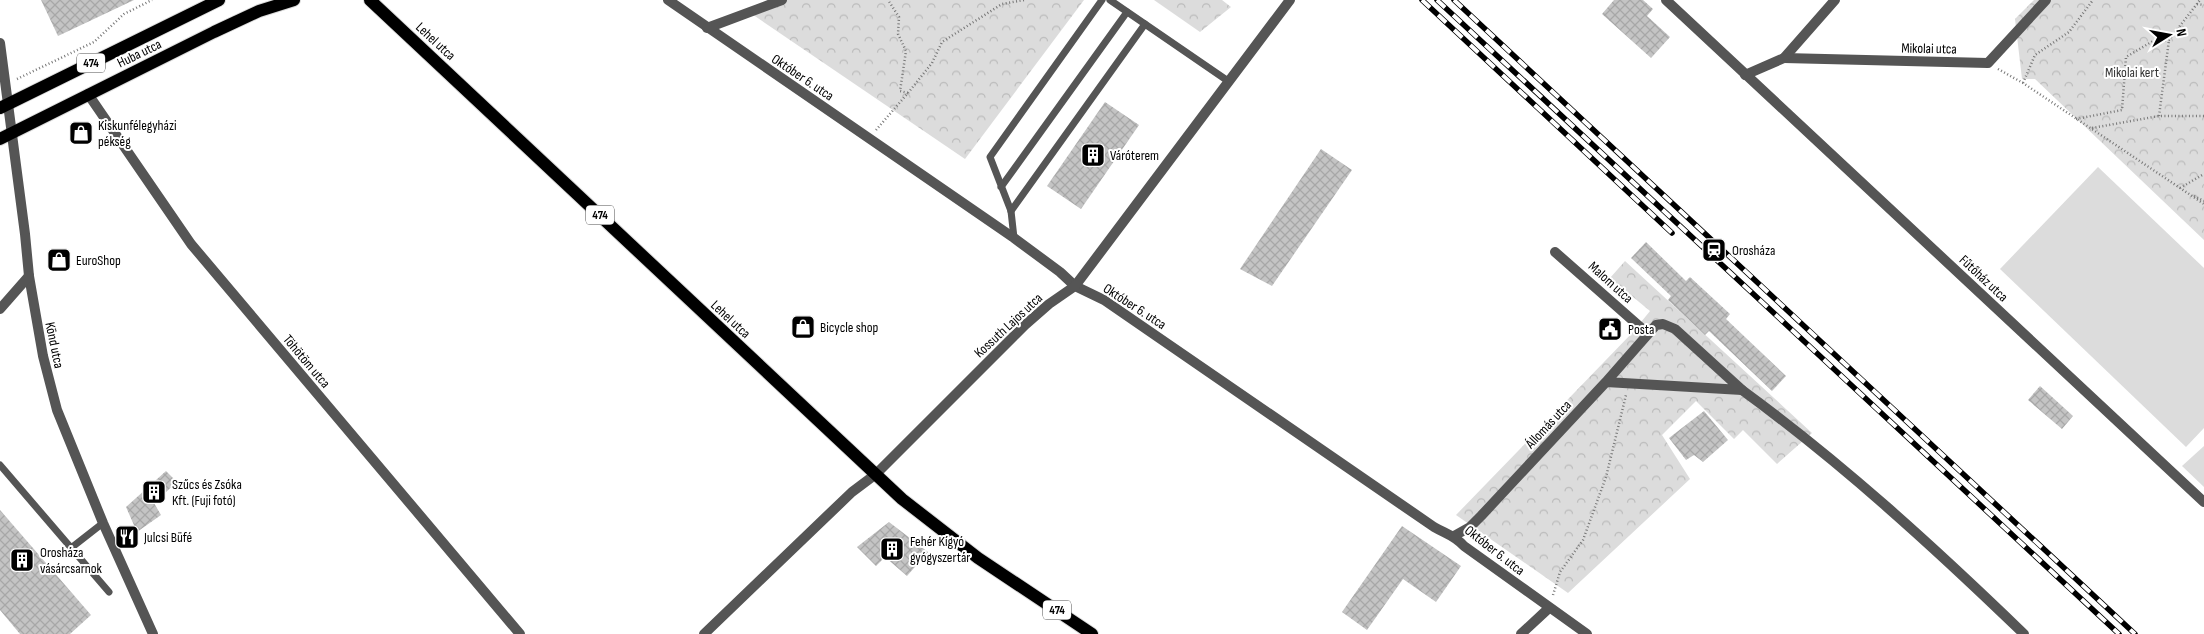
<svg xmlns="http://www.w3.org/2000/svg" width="2204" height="634" viewBox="0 0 2204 634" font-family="'Sofia Sans Condensed',sans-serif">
<defs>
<pattern id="forest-crowns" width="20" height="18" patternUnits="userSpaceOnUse" patternTransform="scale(1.25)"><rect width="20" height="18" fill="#dcdcdc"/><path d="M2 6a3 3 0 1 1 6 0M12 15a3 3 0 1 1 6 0" fill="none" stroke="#bbb"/></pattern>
<pattern id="building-cross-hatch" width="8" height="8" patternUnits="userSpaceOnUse" patternTransform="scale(1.25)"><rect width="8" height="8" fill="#c4c4c4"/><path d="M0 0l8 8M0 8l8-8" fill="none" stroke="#a7a7a7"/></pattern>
</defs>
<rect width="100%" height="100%" fill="#fff"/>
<g fill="url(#forest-crowns)">
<polygon points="779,0 1084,0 965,159 746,10"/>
<polygon points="1154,0 1222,0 1231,7 1200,32"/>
<polygon points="2034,0 2204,0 2204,240 2035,79 2022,79 2015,19"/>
<polygon points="1625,261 1812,433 1777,464 1743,430 1734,439 1696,401 1662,435 1690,479 1568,593 1456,515 1633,332 1650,311 1610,278"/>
</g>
<g fill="#dcdcdc">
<polygon points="2098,167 2204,268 2204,428 2186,447 2000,269"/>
<polygon points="2204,446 2204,487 2182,466"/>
</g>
<g fill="url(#building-cross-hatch)">
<polygon points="41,0 134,0 58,36"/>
<polygon points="1614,0 1643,0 1653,9 1647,16 1670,37 1651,58 1602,14"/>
<polygon points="1105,102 1139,125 1081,209 1047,186"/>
<polygon points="1321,149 1352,170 1272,286 1240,269"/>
<polygon points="1646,242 1686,281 1690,277 1730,314 1726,319 1786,376 1772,391 1709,331 1705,335 1668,300 1671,296 1631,258"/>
<polygon points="2040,386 2073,416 2062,429 2028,400"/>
<polygon points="1704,411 1728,440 1703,462 1694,455 1686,460 1669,438"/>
<polygon points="166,471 177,482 154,503 161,515 137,532 126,507"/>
<polygon points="0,510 91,615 70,634 20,634 0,610"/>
<polygon points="889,522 928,552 907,576 885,557 876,566 857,547"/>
<polygon points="1402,526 1461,566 1436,602 1403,579 1367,630 1342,612"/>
</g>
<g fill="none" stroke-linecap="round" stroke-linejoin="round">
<g stroke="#dbdbdb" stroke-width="14">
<g id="primary">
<polyline points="370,0 902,499 978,558 1092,634"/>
<polyline points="0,108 219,0"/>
<polyline points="0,139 214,32 259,11 294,0"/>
</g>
</g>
<g stroke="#777" stroke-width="2.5" stroke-dasharray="1 2.5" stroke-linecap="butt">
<polyline points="2197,4 2204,5"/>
<polyline points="1998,69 2023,83 2204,204"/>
<polyline points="17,79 94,42 124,14 152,0"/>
<polyline points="2023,83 2035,55 2069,32 2093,0"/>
<polyline points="908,93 932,63 942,42 1002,4 1024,0"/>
<polyline points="2159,116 2169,40"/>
<polyline points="2076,119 2122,110 2126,57 2153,41 2169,40 2200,0"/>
<polyline points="2092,128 2159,116 2204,116"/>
<polyline points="876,130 908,93 900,91 906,51 898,34 899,17 888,0"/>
<polyline points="2180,188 2204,174"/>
<polyline points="2194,196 2204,201"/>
<polyline points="1553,595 1560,572 1583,540 1606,477 1626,395"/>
</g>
<g stroke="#555" stroke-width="7">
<polyline points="1110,0 1228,81"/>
<polyline points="1001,187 1127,12"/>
<polyline points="1011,211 1145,24"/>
<polyline points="1014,238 1011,211 990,157 1102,0"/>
<polyline points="0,465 109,592"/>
<polyline points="71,548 103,523"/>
</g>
<g stroke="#555" stroke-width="10">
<path d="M668,0L1014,238L1060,272L1075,286L1104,300L1434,527C1446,534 1454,535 1464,546L1587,634"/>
<polyline points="1666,0 2204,502"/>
<polyline points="707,28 782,0"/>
<polyline points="0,43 25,234 29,276 43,356 57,410 103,523 153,634"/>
<polyline points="1784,58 1988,63 2046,0"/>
<polyline points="1745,75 1784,58 1835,0"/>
<polyline points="88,94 191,244 520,634"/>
<polyline points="1555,252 1647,333"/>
<polyline points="0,309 29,276"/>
<path d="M1742,390C1842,463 1935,548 2024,634"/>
<polyline points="1454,536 1470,527 1481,516 1606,382 1656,325 1663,324 1675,329 1742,390 1606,382"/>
<polyline points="704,634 852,492 876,474 1025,325 1049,304 1075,286 1290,0"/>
<polyline points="1521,634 1549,608"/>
</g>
<use href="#primary" stroke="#000" stroke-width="12"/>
<g stroke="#000" stroke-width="5.5">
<g id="rail">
<polyline points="1422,0 1672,233"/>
<polyline points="1437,0 2119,634"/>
<polyline points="1454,0 2135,634"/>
</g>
</g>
<use href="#rail" stroke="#fff" stroke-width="4" stroke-dasharray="11" stroke-linecap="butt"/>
</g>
<defs>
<g id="shop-square" transform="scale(1.25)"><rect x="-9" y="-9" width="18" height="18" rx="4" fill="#000" stroke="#fff"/><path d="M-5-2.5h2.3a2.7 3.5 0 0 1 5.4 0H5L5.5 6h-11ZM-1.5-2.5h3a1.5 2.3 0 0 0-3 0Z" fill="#fff"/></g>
<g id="building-square" transform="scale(1.25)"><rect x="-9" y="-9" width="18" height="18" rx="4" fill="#000" stroke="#fff"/><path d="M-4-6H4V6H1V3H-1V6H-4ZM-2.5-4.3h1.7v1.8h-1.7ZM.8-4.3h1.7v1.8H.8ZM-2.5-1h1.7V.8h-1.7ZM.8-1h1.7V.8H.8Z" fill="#fff"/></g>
<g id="station-square" transform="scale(1.25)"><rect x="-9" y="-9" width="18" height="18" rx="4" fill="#000" stroke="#fff"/><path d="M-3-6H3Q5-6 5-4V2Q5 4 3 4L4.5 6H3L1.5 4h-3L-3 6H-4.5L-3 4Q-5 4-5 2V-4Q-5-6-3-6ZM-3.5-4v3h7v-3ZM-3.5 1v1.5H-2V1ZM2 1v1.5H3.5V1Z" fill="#fff"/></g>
<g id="civic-square" transform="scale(1.25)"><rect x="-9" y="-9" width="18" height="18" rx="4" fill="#000" stroke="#fff"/><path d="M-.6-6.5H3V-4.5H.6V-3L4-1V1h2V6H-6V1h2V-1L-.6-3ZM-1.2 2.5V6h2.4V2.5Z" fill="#fff"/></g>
<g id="restaurant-square" transform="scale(1.25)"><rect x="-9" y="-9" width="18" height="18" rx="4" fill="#000" stroke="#fff"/><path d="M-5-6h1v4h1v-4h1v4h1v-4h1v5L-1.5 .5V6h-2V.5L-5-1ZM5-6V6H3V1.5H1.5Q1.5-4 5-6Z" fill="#fff"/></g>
</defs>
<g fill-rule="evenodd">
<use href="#shop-square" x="81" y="133"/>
<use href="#building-square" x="1093" y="155"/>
<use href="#station-square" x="1714" y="250"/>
<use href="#shop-square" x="59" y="260"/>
<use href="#shop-square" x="803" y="327"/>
<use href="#civic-square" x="1610" y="329"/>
<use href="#building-square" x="154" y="492"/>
<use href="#restaurant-square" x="127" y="537"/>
<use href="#building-square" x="892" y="549"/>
<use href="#building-square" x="22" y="560"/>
</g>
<g text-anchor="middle" stroke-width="4" stroke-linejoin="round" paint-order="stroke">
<g fill="#fff" stroke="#4c4c4c" stroke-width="1">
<rect x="77" y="53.5" width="28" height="19" rx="4"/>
<rect x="586" y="205.5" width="28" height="19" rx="4"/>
<rect x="1043" y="600.5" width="28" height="19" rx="4"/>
</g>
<g font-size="12" font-weight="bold" fill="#000">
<text x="91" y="67">474</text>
<text x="600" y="219">474</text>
<text x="1057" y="614">474</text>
</g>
<g font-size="14" fill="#000" stroke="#fff">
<text transform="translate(436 41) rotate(43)" y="5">Lehel utca</text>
<text transform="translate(1929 48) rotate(1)" y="5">Mikolai utca</text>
<text transform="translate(139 53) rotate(-26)" y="5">Huba utca</text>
<text transform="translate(803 77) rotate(34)" y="5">Október 6. utca</text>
<text transform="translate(1984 278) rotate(43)" y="5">Fűtőház utca</text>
<text transform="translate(1611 282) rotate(42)" y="5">Malom utca</text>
<text transform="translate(1135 306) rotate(33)" y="5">Október 6. utca</text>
<text transform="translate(731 319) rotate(43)" y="5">Lehel utca</text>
<text transform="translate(1008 325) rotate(-43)" y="5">Kossuth Lajos utca</text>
<text transform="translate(55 345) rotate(78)" y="5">Könd utca</text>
<text transform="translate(307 361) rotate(50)" y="5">Töhötöm utca</text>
<text transform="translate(1548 424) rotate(-47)" y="5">Állomás utca</text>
<text transform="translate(1495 550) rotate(38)" y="5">Október 6. utca</text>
</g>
<g font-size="14" fill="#333" stroke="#fff">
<text x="2132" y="77">Mikolai kert</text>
</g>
<g font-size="14" fill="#000" stroke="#fff" text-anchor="start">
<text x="98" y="130">Kiskunfélegyházi<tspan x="98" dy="16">pékség</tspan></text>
<text x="1110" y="160">Váróterem</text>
<text x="1732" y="255">Orosháza</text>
<text x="76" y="265">EuroShop</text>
<text x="820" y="332">Bicycle shop</text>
<text x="1628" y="334">Posta</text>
<text x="172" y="489">Szűcs és Zsóka<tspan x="172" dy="16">Kft. (Fuji fotó)</tspan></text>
<text x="144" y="542">Julcsi Büfé</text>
<text x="910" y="546">Fehér Kígyó<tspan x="910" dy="16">gyógyszertár</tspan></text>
<text x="40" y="557">Orosháza<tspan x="40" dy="16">vásárcsarnok</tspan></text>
</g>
</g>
<g transform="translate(2169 35) rotate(79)" stroke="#ffffff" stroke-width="4" paint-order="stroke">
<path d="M0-4L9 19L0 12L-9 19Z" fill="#000000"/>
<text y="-8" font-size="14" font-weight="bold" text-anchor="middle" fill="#000000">N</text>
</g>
</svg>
